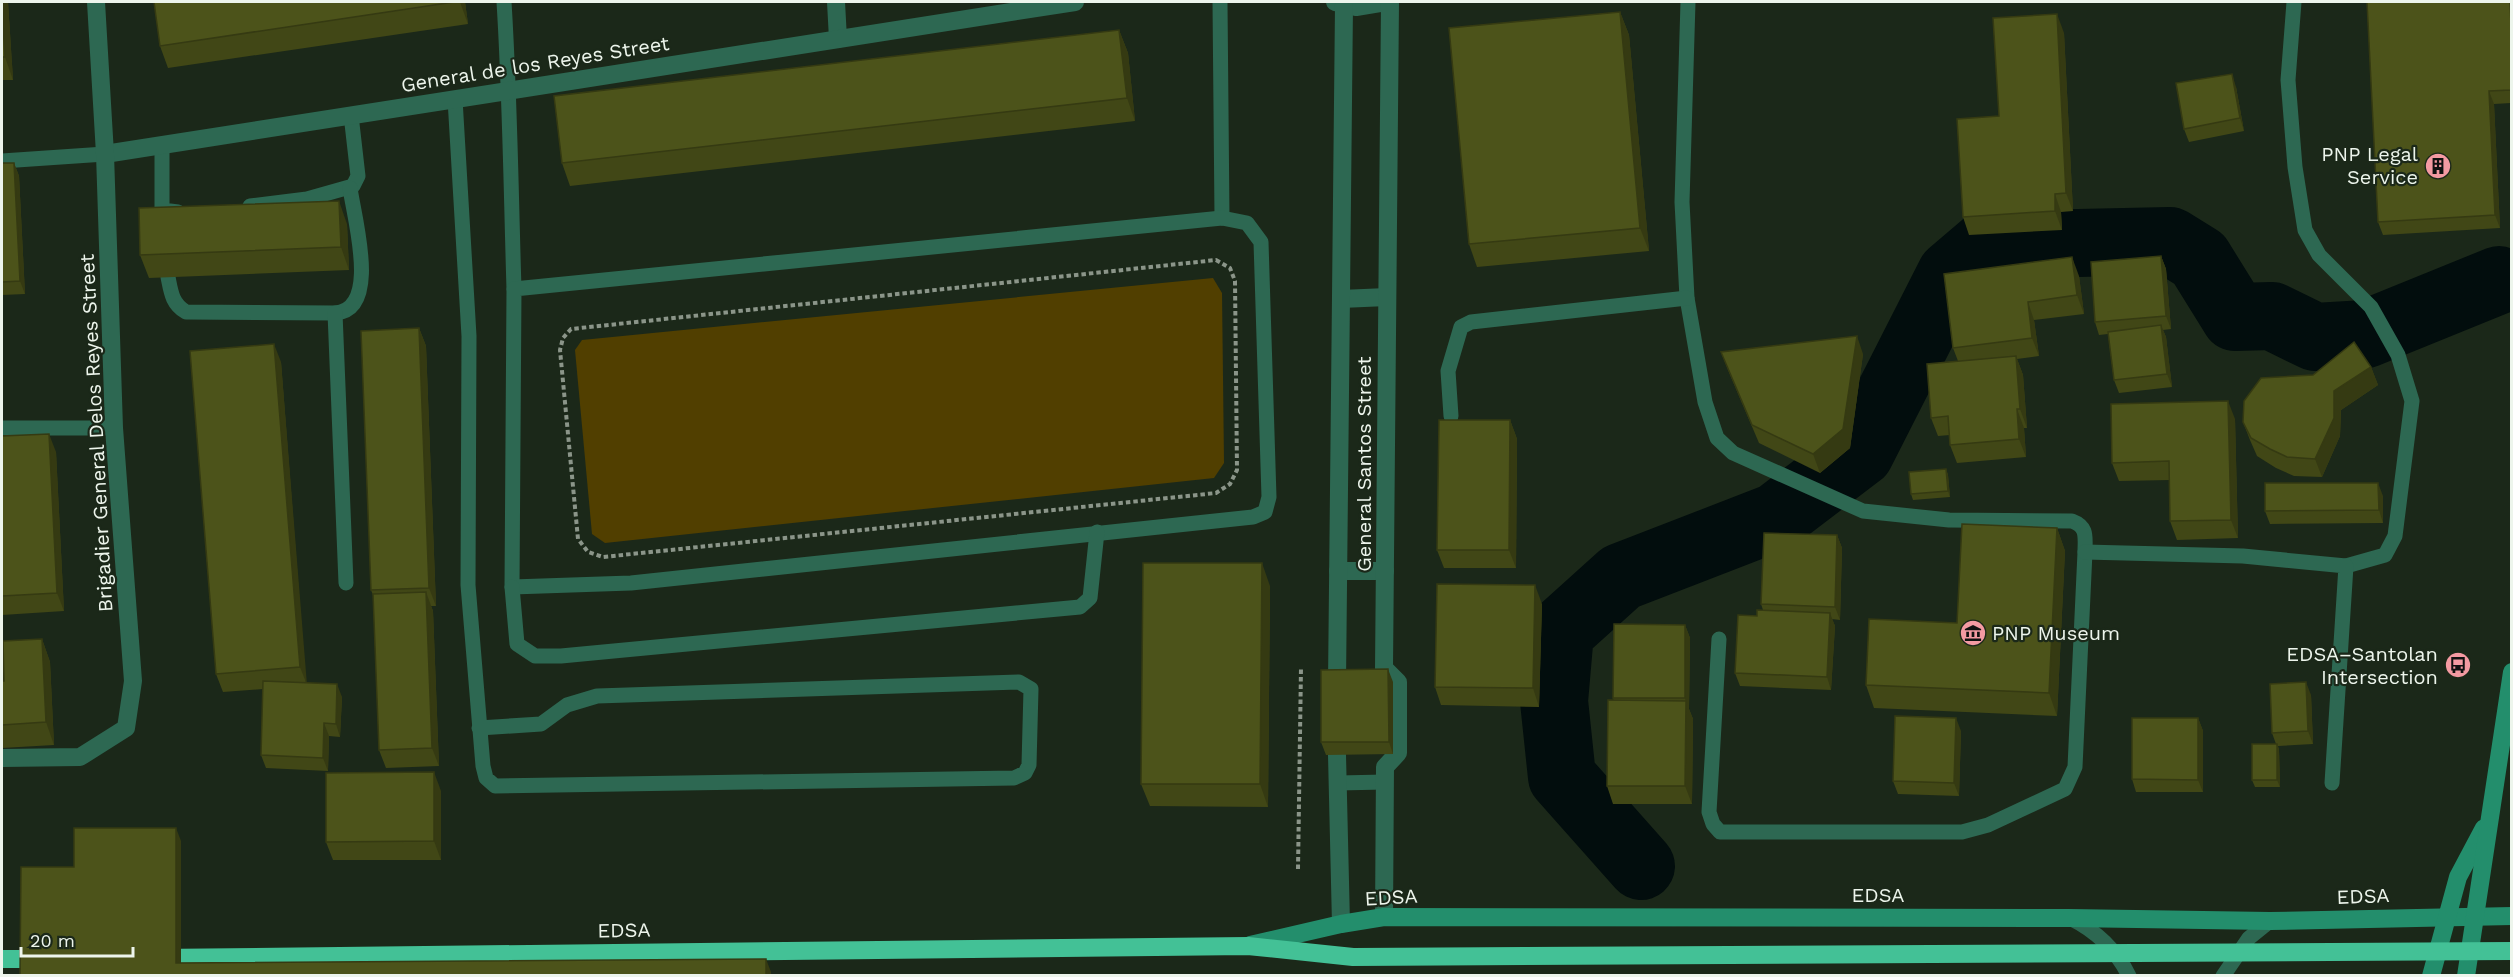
<svg xmlns="http://www.w3.org/2000/svg" width="2513" height="977" viewBox="0 0 2513 977" font-family="'Work Sans',sans-serif">
<rect width="100%" height="100%" fill="#1b2819"/>
<polygon fill="#513f00" points="1213,278 1222,293 1224,463 1214,478 605,543 592,534 575,350 582,340"/>
<g fill="none" stroke-linecap="round" stroke-linejoin="round">
<polyline stroke="#020d0d" stroke-width="68" points="1641,866 1562,777 1554,701 1560,632 1621,577 1776,517 1860,453 1951,274 1985,245 2170,241 2199,259 2235,317 2272,316 2315,337 2366,334 2499,280"/>
<g stroke="#8b9589" stroke-width="4" stroke-dasharray="4.5 3" stroke-linecap="butt">
<polygon points="1216,260 1230,268 1235,281 1237,470 1230,484 1216,493 603,557 588,552 578,539 560,350 563,338 571,329"/>
<polyline points="1298,869 1301,668"/>
</g>
<g stroke="#2d6852" stroke-width="15">
<path d="M504,2C510,97 511,193 514,289"/>
<polyline points="1220,2 1222,218"/>
<path d="M1688,2L1682,202L1687,298L1705,402L1717,438L1733,453L1863,511L1949,520L2072,521C2088,527 2085,537 2085,552L2075,767L2065,789L1988,825L1962,832H1720L1713,824L1709,812L1719,639"/>
<polyline points="2294,2 2288,80 2295,167 2305,230 2319,255 2371,307 2398,355 2412,401 2395,536 2385,555 2346,566"/>
<polyline points="455,99 469,336 468,585 483,766 486,778 495,786 1014,778 1025,773 1029,765 1031,689 1019,682 597,696 567,705 541,724 479,728"/>
<polyline points="162,145 162,210 178,212"/>
<polyline points="2,161 105,154"/>
<polyline points="250,206 307,199 353,186 358,176 351,115"/>
<polygon points="1222,218 1247,223 1261,242 1269,497 1265,512 1253,517 631,583 512,587 514,289"/>
<path d="M168,277C171,292 172,304 186,312L335,313C381,310 354,218 350,188"/>
<polyline points="335,313 346,583"/>
<polyline points="1451,416 1448,371 1461,327 1471,322 1687,298"/>
<polyline points="2,428 114,428"/>
<polyline points="2085,552 2243,556 2346,566 2332,783"/>
<polyline points="512,587 517,644 535,656 561,656 1080,607 1090,598 1097,532"/>
<polyline points="1338,783 1385,782"/>
<path d="M2070,918C2096,931 2116,949 2129,976"/>
<polyline points="2223,976 2249,938 2270,921"/>
</g>
<g stroke="#2d6852" stroke-width="18">
<polyline points="836,2 838,39"/>
<polyline points="1335,2 1356,7 1386,2"/>
<polyline points="105,154 1075,2"/>
<polyline points="1341,299 1387,297"/>
<polyline points="1338,571 1385,571"/>
<polyline points="1337,683 1344,5"/>
<polyline points="1337,755 1341,924"/>
<polyline points="2,758 80,757 126,728 133,681 114,428 105,154 96,2"/>
<polyline points="1384,917 1385,767 1398,753 1398,682 1384,668 1390,2"/>
</g>
<g stroke="#238e6c" stroke-width="18">
<polyline points="1250,945 1341,924 1384,917 2069,918 2270,921 2512,916"/>
<polyline points="2431,976 2458,877 2484,828"/>
<polyline points="2466,976 2512,672"/>
</g>
<g stroke="#43c196" stroke-width="18">
<polyline points="156,958 1248,946 1353,957 2512,951"/>
<polyline points="2,959 44,959"/>
</g>
</g>
<g fill="#414716">
<polygon points="2,2 8,2 13,80 2,80"/>
<polygon points="154,2 465,2 468,24 168,68 160,46"/>
<polygon points="2511,2 2511,103 2494,104 2500,228 2383,235 2378,222"/>
<polygon points="1620,12 1629,35 1649,251 1477,267 1469,244"/>
<polygon points="1119,30 1128,53 1135,121 570,186 562,163"/>
<polygon points="2064,33 2073,211 2061,212 2062,230 1969,235 1963,217 1999,116"/>
<polygon points="2236,87 2244,131 2189,142 2184,129"/>
<polygon points="2,163 14,163 19,176 25,294 2,295"/>
<polygon points="347,224 349,270 149,278 140,255"/>
<polygon points="2161,256 2166,269 2171,329 2163,330 2166,337 2172,387 2119,393 2114,380 2108,334 2099,335 2095,322"/>
<polygon points="1944,274 2079,276 2084,314 2034,320 2039,356 2017,359 2023,375 2027,428 2024,428 2026,457 1957,463 1950,445 1950,435 1938,436 1931,418 1958,361 1953,348"/>
<polygon points="419,328 426,346 436,606 431,606 433,611 439,766 386,768 379,750 373,595 371,590"/>
<polygon points="1721,352 1863,354 1850,448 1820,473 1759,443 1728,370"/>
<polygon points="281,362 306,683 342,697 340,737 329,736 328,771 266,768 261,755 263,689 223,692 216,674"/>
<polygon points="2371,367 2378,385 2341,410 2340,436 2322,477 2294,476 2276,468 2257,456 2250,440 2243,422 2313,375"/>
<polygon points="2235,419 2238,538 2177,540 2170,521 2170,480 2119,481 2112,463"/>
<polygon points="1510,420 1517,439 1516,568 1444,568 1437,550"/>
<polygon points="2,436 56,452 64,611 2,615"/>
<polygon points="1946,469 1948,475 1950,497 1913,500 1911,494"/>
<polygon points="2383,496 2383,523 2270,524 2265,511"/>
<polygon points="2057,528 2065,551 2057,716 1874,708 1866,685 1957,623"/>
<polygon points="1837,535 1842,548 1840,620 1832,619 1835,626 1831,690 1740,686 1735,673 1757,616 1763,610 1761,604"/>
<polygon points="1270,586 1268,807 1150,806 1141,784"/>
<polygon points="1542,604 1539,707 1441,705 1435,687"/>
<polygon points="1685,625 1690,638 1689,709 1693,719 1692,804 1613,804 1607,786 1614,701 1613,698"/>
<polygon points="42,639 50,662 54,745 2,748 2,681 4,681"/>
<polygon points="1393,682 1393,754 1326,755 1321,742"/>
<polygon points="2311,695 2313,744 2278,746 2279,750 2280,787 2255,787 2252,780 2276,744 2272,733"/>
<polygon points="2198,718 2203,731 2203,792 2136,792 2132,779"/>
<polygon points="1961,731 1959,796 1898,794 1893,781"/>
<polygon points="441,791 441,860 333,860 326,842"/>
</g>
<g fill="#353a12">
<polygon points="2,2 8,2 13,80 5,57"/>
<polygon points="460,2 465,2 468,24"/>
<polygon points="1620,12 1629,35 1649,251 1640,228"/>
<polygon points="2057,14 2064,33 2073,211 2066,193"/>
<polygon points="1119,30 1128,53 1135,121 1127,98"/>
<polygon points="2232,74 2236,87 2244,131 2240,118"/>
<polygon points="2489,91 2494,104 2500,228 2495,215"/>
<polygon points="14,163 19,176 25,294 20,281"/>
<polygon points="2055,194 2061,212 2062,230 2055,211"/>
<polygon points="339,201 347,224 349,270 341,247"/>
<polygon points="2161,256 2166,269 2171,329 2166,316"/>
<polygon points="2072,257 2079,276 2084,314 2077,295"/>
<polygon points="2028,302 2034,320 2039,356 2032,338"/>
<polygon points="2161,325 2166,337 2172,387 2167,374"/>
<polygon points="419,328 426,346 436,606 429,588"/>
<polygon points="1857,336 1863,354 1850,448 1820,473 1813,454"/>
<polygon points="274,344 281,362 307,685 300,667"/>
<polygon points="2016,356 2023,375 2027,428 2020,409"/>
<polygon points="2371,367 2378,385 2341,410 2340,436 2322,477 2315,459 2334,391"/>
<polygon points="2228,401 2235,419 2238,538 2231,520"/>
<polygon points="2017,409 2024,428 2026,457 2019,439"/>
<polygon points="1510,420 1517,439 1516,568 1509,550"/>
<polygon points="49,434 56,452 64,611 57,593"/>
<polygon points="1946,469 1948,475 1950,497 1948,491"/>
<polygon points="2378,483 2383,496 2383,523 2379,510"/>
<polygon points="2057,528 2065,551 2057,716 2049,693"/>
<polygon points="1837,535 1842,548 1840,620 1835,607"/>
<polygon points="1262,563 1270,586 1268,807 1260,784"/>
<polygon points="1535,585 1542,604 1539,707 1533,688"/>
<polygon points="426,592 433,611 439,766 432,748"/>
<polygon points="1830,613 1835,626 1831,690 1827,677"/>
<polygon points="1685,625 1690,638 1689,709 1693,719 1692,804 1685,786 1686,703 1685,698"/>
<polygon points="42,639 50,662 54,745 46,722"/>
<polygon points="1388,669 1393,682 1393,754 1389,742"/>
<polygon points="2306,682 2311,695 2313,744 2308,731"/>
<polygon points="337,684 342,697 340,737 336,724"/>
<polygon points="1956,718 1961,731 1959,796 1954,783"/>
<polygon points="2198,718 2203,731 2203,792 2198,780"/>
<polygon points="324,723 329,736 328,771 323,758"/>
<polygon points="2277,744 2279,750 2280,787 2277,780"/>
<polygon points="434,772 441,791 441,860 434,841"/>
<polygon points="176,828 181,841 181,975 176,963"/>
<polygon points="766,959 771,972 771,975 766,975"/>
</g>
<g fill="#4c531a" stroke="#353a12" stroke-width="1.5">
<polygon points="154,2 454,2 160,46"/>
<polygon points="2367,2 2510,2 2511,24 2511,90 2489,91 2495,215 2378,222"/>
<polygon points="2,8 5,57 2,57"/>
<polygon points="1620,12 1640,228 1469,244 1449,28"/>
<polygon points="2057,14 2066,193 2055,194 2055,211 1963,217 1957,119 1999,116 1993,18"/>
<polygon points="1119,30 1127,98 562,163 554,96"/>
<polygon points="2232,74 2240,118 2184,129 2176,83"/>
<polygon points="2,163 14,163 20,281 2,282"/>
<polygon points="339,201 341,247 140,255 139,208"/>
<polygon points="2161,256 2166,316 2095,322 2091,262"/>
<polygon points="2072,257 2077,295 2028,302 2032,338 1953,348 1944,274"/>
<polygon points="2161,325 2167,374 2114,380 2108,332"/>
<polygon points="419,328 429,588 371,590 361,331"/>
<polygon points="1857,336 1843,429 1813,454 1752,425 1721,352"/>
<polygon points="2354,342 2371,367 2334,391 2334,418 2315,459 2287,457 2270,449 2251,438 2243,422 2244,401 2261,378 2313,375"/>
<polygon points="274,344 300,667 216,674 190,351"/>
<polygon points="2016,356 2020,409 2017,409 2019,439 1950,445 1948,416 1931,418 1927,364"/>
<polygon points="2228,401 2231,520 2170,521 2169,461 2112,463 2111,404"/>
<polygon points="1439,420 1510,420 1509,550 1437,550"/>
<polygon points="49,434 57,593 2,596 2,436"/>
<polygon points="1946,469 1948,491 1911,494 1909,472"/>
<polygon points="2265,483 2378,483 2379,510 2265,511"/>
<polygon points="1962,524 2057,528 2049,693 1866,685 1869,619 1957,623"/>
<polygon points="1764,533 1837,535 1835,607 1761,604"/>
<polygon points="1143,563 1262,563 1260,784 1141,784"/>
<polygon points="1437,584 1535,585 1533,688 1435,687"/>
<polygon points="426,592 432,748 379,750 373,594"/>
<polygon points="1757,610 1830,613 1827,677 1735,673 1738,615 1757,616"/>
<polygon points="1614,624 1685,625 1685,698 1613,698"/>
<polygon points="42,639 46,722 2,725 2,681 4,681 3,641"/>
<polygon points="1388,669 1389,742 1321,742 1321,670"/>
<polygon points="263,681 337,684 336,724 324,723 323,758 261,755"/>
<polygon points="2306,682 2308,731 2272,733 2270,684"/>
<polygon points="1608,700 1686,701 1685,786 1607,786"/>
<polygon points="1895,716 1956,718 1954,783 1893,781"/>
<polygon points="2132,718 2198,718 2198,780 2132,779"/>
<rect x="2252" y="744" width="25" height="36"/>
<polygon points="434,772 434,841 326,842 326,773"/>
<polygon points="74,828 176,828 176,963 766,959 766,975 20,975 21,867 74,867"/>
</g>
<defs>
<g id="building-disc" transform="scale(1.35)"><circle r="9.5" fill="#f49aa2" stroke="#1b2819"/><path d="M-4-6H4V6H1V3H-1V6H-4ZM-2.5-4.3h1.7v1.8h-1.7ZM.8-4.3h1.7v1.8H.8ZM-2.5-1h1.7V.8h-1.7ZM.8-1h1.7V.8H.8Z" fill="#111"/></g>
<g id="museum-disc" transform="scale(1.35)"><circle r="9.5" fill="#f49aa2" stroke="#1b2819"/><path d="M0-6L6-3V-2H-6V-3ZM-5-1h2V3h-2ZM-1-1h2V3h-2ZM3-1h2V3H3ZM-6 4H6V6H-6Z" fill="#111"/></g>
<g id="bus-disc" transform="scale(1.35)"><circle r="9.5" fill="#f49aa2" stroke="#1b2819"/><path d="M-5-6H5V4H4V6H2V4H-2V6H-4V4H-5ZM-3.5-4V0h7V-4ZM-3.5 1.2v1.5H-2V1.2ZM2 1.2v1.5H3.5V1.2Z" fill="#111"/></g>
</defs>
<g fill-rule="evenodd">
<use href="#building-disc" x="2438" y="166"/>
<use href="#museum-disc" x="1973" y="633"/>
<use href="#bus-disc" x="2458" y="665"/>
</g>
<g text-anchor="middle" stroke-width="4.5" stroke-linejoin="round" paint-order="stroke">
<g font-size="20" fill="#edf5ec" stroke="#1b2819">
<text transform="translate(535 64) rotate(-9)" y="7">General de los Reyes Street</text>
<text transform="translate(96 433) rotate(-93)" y="7">Brigadier General Delos Reyes Street</text>
<text transform="translate(1364 464) rotate(-90)" y="7">General Santos Street</text>
<text x="1878" y="902">EDSA</text>
<text transform="translate(2363 896) rotate(-2)" y="7">EDSA</text>
<text transform="translate(1391 897) rotate(-3)" y="7">EDSA</text>
<text transform="translate(624 930) rotate(-1)" y="7">EDSA</text>
</g>
<g font-size="20" fill="#edf5ec" stroke="#1b2819" text-anchor="end">
<text x="2418" y="161">PNP Legal<tspan x="2418" dy="23">Service</tspan></text>
<text x="1992" y="640" text-anchor="start">PNP Museum</text>
<text x="2438" y="661">EDSA–Santolan<tspan x="2438" dy="23">Intersection</tspan></text>
</g>
</g>
<rect width="2513" height="977" fill="none" stroke="#edf5ec" stroke-width="6"/>
<path d="M21 947v9h112v-9" fill="none" stroke="#edf5ec" stroke-width="3"/>
<text x="30" y="947" font-size="18" fill="#edf5ec" stroke="#1b2819" stroke-width="4.5" paint-order="stroke">20 m</text>
</svg>
